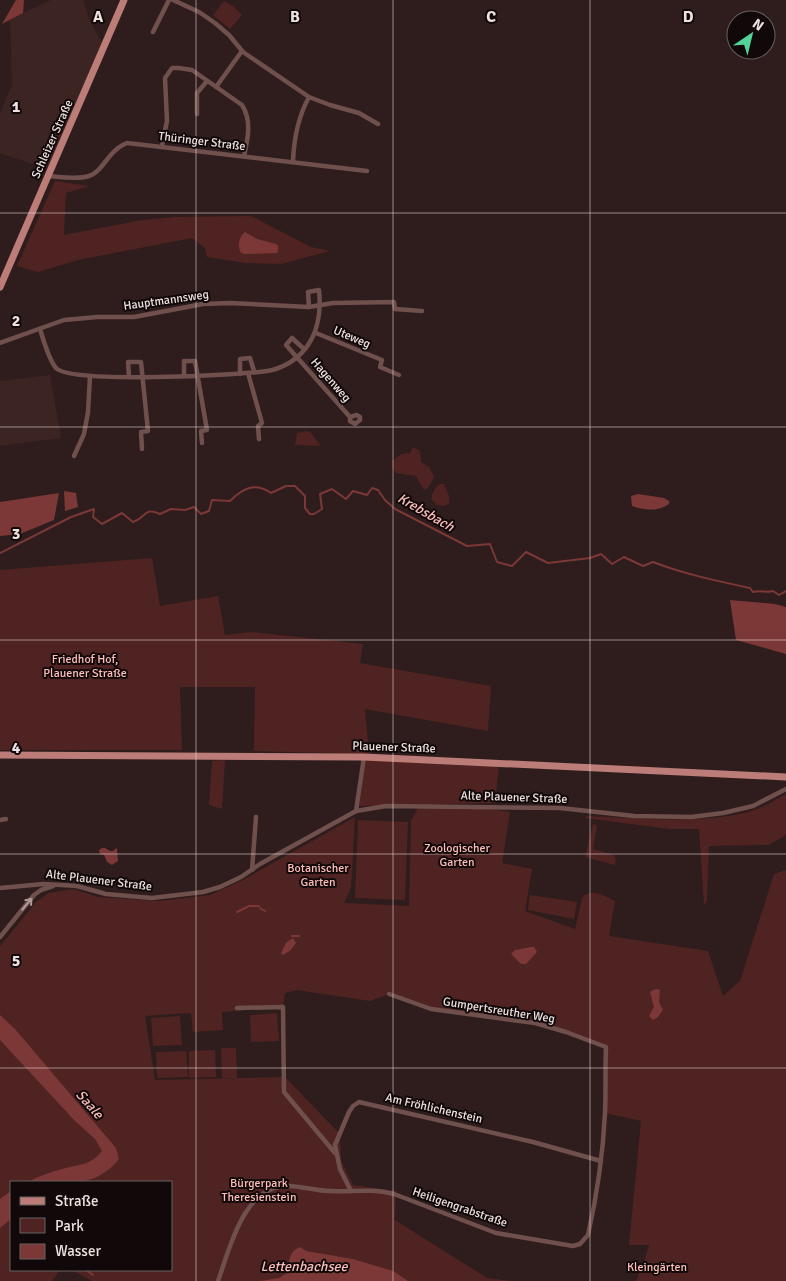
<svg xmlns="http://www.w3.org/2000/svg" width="786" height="1281" viewBox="0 0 786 1281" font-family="Signika,sans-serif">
<rect width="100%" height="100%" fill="#2e1d1c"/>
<g fill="#3c2422">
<polygon points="51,0 83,0 90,21 102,43 47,169 0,153 0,113 12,85 10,19"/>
<polygon points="50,375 61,438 0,446 0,381"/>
</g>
<g fill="#4f2322">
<polygon points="224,1 233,6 242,15 230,29 213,15"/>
<polygon points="55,181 89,186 66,193 64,235 142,220 175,217 251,216 311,247 330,251 281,264 245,263 207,257 205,248 192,238 78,260 38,272 17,266"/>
<polygon points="307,431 310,432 321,446 295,445 297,433"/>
<polygon points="413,447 420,451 421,462 429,467 434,477 428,488 424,490 416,476 396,473 392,467 392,461 401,454 410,453"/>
<path d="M440,484H444L449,496V503L444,506L437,505L432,500C431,493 435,488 440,484Z"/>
<polygon points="152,558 160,606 218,596 225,635 251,632 363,644 360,663 491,686 488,731 365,709 369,754 254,751 255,687 180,687 182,750 0,750 0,570"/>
<polygon points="225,760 222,809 209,805 212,761"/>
<polygon points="365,760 499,766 495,803 359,806"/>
<path d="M786,794V835L769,845L709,846L707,901L704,905L699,829H669L585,818L587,816C639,818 706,825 755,810C766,806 776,799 786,794Z"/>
<path d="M418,808L489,809L510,812L502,863L532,869L525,911L575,929L582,898C590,887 606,896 615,901L609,936L708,951L723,996L740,981L774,874L786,870V1281H636L644,1263L649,1245H629L641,1121L605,1113V1047L535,1023L431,1009L390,994L370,1001L297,990L285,993L283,1007L222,1012L223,1030L193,1032L191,1013L145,1016L155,1080L285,1077L340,1134L341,1160L353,1185L396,1191L395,1220L487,1278L513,1281H92L71,1270H171V1182H11V1270H60L52,1281H0V946L37,901L49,893L73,889L98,897L160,901L210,895L243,880L355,817L351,888L344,903L409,906L411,820Z"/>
<polygon points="358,820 408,822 405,900 355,898"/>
<polygon points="593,824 597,826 593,849 614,855 616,860 615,865 585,857"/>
<polygon points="530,895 577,902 574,919 528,910"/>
<polygon points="277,1013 279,1041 251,1042 250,1015"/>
<polygon points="180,1016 182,1045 153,1046 151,1018"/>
<polygon points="221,1048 236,1048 237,1078 222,1078"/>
<polygon points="215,1050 216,1077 189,1078 189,1051"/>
<polygon points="186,1051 188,1077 157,1078 156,1052"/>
</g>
<g fill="#7c3836">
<polygon points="16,0 24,0 23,13 2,24"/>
<path d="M638,494L664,498L669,501V504C658,512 644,510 632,506L631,496Z"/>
<polygon points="730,600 775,604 786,607 786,654 736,640"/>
</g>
<g fill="#7b3836">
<path d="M245,232L257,239L276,244L278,246V251L277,253L245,254L241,253C237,246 239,237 245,232Z"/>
<polygon points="64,491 76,493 78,507 65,511"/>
<polygon points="59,493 54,520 20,534 0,536 0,502"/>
<polygon points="102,848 105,848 110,851 113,851 116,848 117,849 118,861 112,865 107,862 104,855 100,854 99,850"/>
<polygon points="293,938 296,943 291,950 283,955 281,953 286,943"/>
<polygon points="531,947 534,947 537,952 526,964 521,964 511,954 515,950"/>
<polygon points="657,989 660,990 659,1002 663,1010 658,1017 653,1020 649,1016 654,1007 650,992 653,990"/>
<path d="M0,1015L15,1029L116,1148L119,1159C94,1190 64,1182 28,1182C39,1176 50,1172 62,1169C79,1164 90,1166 102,1151L95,1139L75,1121L0,1040Z"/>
<polygon points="11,1191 11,1219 0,1228 0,1199"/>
<path d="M300,1247L306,1251L353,1259L393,1271L408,1281H261L279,1278L287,1273C289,1262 289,1251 300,1247Z"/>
</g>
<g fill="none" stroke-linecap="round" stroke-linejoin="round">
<g stroke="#7b3836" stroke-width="2">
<path d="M0,553L71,517L94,509L93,517L102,524L122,513L133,522C148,517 142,507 160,514L171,509L185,510L194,507L201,514L209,511L212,500L230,501C243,488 255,482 271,493L286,486H295L305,496V508L310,514H314L322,509L320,494L332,489L346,499L353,491L367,495L372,488L378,490L385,500L395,509L467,546L490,544L497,562L512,566L526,552L548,563L590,558L601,554L612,564L624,557L643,566L653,562C684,574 717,581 750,588L753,592C762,590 766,593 773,591L779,595L786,591"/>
<polyline points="260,908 265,911"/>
<polyline points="237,912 249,906 259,906"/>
<polyline points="292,936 299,936"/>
<polyline points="86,1270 93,1275"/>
</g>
<g stroke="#6f504d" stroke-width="4.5">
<polyline points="173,0 199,12 215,23 229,35 243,52 309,97 330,105 359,113 378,124"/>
<polyline points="153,32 169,0"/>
<polyline points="216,87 242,51"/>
<polyline points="197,114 197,93 207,81"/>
<path d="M162,146L167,121L165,78L172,68H179L192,70L242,105C252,121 248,138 244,156"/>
<path d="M293,161C294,138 298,117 309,97"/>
<path d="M49,176C61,177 77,180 89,176C103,172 108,150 127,143L367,171"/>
<path d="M40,329C43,339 49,360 56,368C71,384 239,375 267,371C275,370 282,367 289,363C315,347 322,319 319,290L308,292L309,307"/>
<polyline points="316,333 382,360 380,367 399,375"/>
<polyline points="0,343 64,320 97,317 134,317 203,304 230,303 309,307 333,303 394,302 395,309 422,311"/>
<polyline points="304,349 292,338 286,345 350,417 350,421 355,424 360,420 360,417 357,415 350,417"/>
<polyline points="248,373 262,423 258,426 259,439"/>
<polyline points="240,374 240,359 250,358 254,371"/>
<polyline points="184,375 184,361 195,361 207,430 201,431 202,443"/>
<polyline points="129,377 128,362 141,362 148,431 141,432 142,449"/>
<polyline points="74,456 84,434 88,412 90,376"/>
<polyline points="356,811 364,757"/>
<polyline points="0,820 6,819"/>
<polyline points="252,870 256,817"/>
<polyline points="0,888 43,884 62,885 77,886 106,894 152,898 203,892 220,887 241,877 260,864 356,811 386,806 560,808 634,816 691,817 723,813 753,806 786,789"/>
<polyline points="0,937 34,895 41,890 53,886"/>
<polyline points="237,1008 283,1007 284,1092 335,1153"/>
<polyline points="351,1191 340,1169 335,1145 349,1112 353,1106 359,1102 533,1142 601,1161"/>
<path d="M218,1281C230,1248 243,1186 288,1186C302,1186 316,1191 330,1191C353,1192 371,1188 394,1194L496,1233L573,1246L580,1244L588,1235C597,1195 603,1154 605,1113C606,1091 605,1069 606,1047L566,1032L535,1023L431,1009L389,994"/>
</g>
<g stroke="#bc7c78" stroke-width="7">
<polyline points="0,287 124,0"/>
<polyline points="0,755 364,757 786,777"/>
</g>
</g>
<defs><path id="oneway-shaft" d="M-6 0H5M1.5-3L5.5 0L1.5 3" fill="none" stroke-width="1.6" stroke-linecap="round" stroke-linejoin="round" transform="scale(1.25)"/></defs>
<use stroke="#ae9997" href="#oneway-shaft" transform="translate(27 904) rotate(-50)"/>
<path fill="none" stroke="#eee2e1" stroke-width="1" stroke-opacity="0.55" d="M196,0V1281M393,0V1281M590,0V1281M0,213H786M0,427H786M0,640H786M0,854H786M0,1068H786"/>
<g text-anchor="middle" stroke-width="4" stroke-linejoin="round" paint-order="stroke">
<g font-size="12" fill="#eee2e1" stroke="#110909">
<text transform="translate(52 139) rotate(-66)" y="4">Schleizer Straße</text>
<text transform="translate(202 141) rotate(7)" y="4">Thüringer Straße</text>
<text transform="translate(166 300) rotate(-8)" y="4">Hauptmannsweg</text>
<text transform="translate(352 337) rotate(23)" y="4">Uteweg</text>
<text transform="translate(331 380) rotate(49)" y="4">Hagenweg</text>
<text transform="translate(394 747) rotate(2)" y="4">Plauener Straße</text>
<text transform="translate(514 797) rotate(2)" y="4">Alte Plauener Straße</text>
<text transform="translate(99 880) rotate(7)" y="4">Alte Plauener Straße</text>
<text transform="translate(499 1010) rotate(9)" y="4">Gumpertsreuther Weg</text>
<text transform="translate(434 1108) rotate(13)" y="4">Am Fröhlichenstein</text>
<text transform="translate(460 1207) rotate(19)" y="4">Heiligengrabstraße</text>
</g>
<g font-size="12" fill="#febdb9" stroke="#110909">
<text x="85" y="663">Friedhof Hof,<tspan x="85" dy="14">Plauener Straße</tspan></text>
<text x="457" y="852">Zoologischer<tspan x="457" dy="14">Garten</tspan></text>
<text x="318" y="872">Botanischer<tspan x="318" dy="14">Garten</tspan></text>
<text x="259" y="1187">Bürgerpark<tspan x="259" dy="14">Theresienstein</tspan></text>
<text x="657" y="1271">Kleingärten</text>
</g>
<g font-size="14" font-style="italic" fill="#fcbcb8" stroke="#110909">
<text transform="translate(426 512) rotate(30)" y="5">Krebsbach</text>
<text transform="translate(90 1104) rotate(48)" y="5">Saale</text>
<text x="304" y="1271">Lettenbachsee</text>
</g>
</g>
<g font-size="16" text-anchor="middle" font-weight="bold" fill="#eee2e1" stroke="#110909" stroke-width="4" stroke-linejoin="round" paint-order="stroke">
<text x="98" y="22">A</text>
<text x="295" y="22">B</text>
<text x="491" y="22">C</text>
<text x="688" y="22">D</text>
<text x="16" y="112">1</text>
<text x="16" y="326">2</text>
<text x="16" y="539">3</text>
<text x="16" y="753">4</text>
<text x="16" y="966">5</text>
</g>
<rect x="10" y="1181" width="162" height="90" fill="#110909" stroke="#69605f"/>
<rect x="20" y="1197" width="25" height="8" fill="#bc7c78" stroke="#69605f"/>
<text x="55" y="1206" font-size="15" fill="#eee2e1">Straße</text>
<rect x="20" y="1218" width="25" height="15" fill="#4f2322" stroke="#69605f"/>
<text x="55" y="1231" font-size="15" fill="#eee2e1">Park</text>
<rect x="20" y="1244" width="25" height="15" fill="#7b3836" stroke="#69605f"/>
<text x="55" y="1256" font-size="15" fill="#eee2e1">Wasser</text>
<g transform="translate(751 35) rotate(35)"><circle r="24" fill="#110909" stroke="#69605f"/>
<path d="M0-4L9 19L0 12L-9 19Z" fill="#54d396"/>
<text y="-8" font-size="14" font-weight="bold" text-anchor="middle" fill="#eee2e1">N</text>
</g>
</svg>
